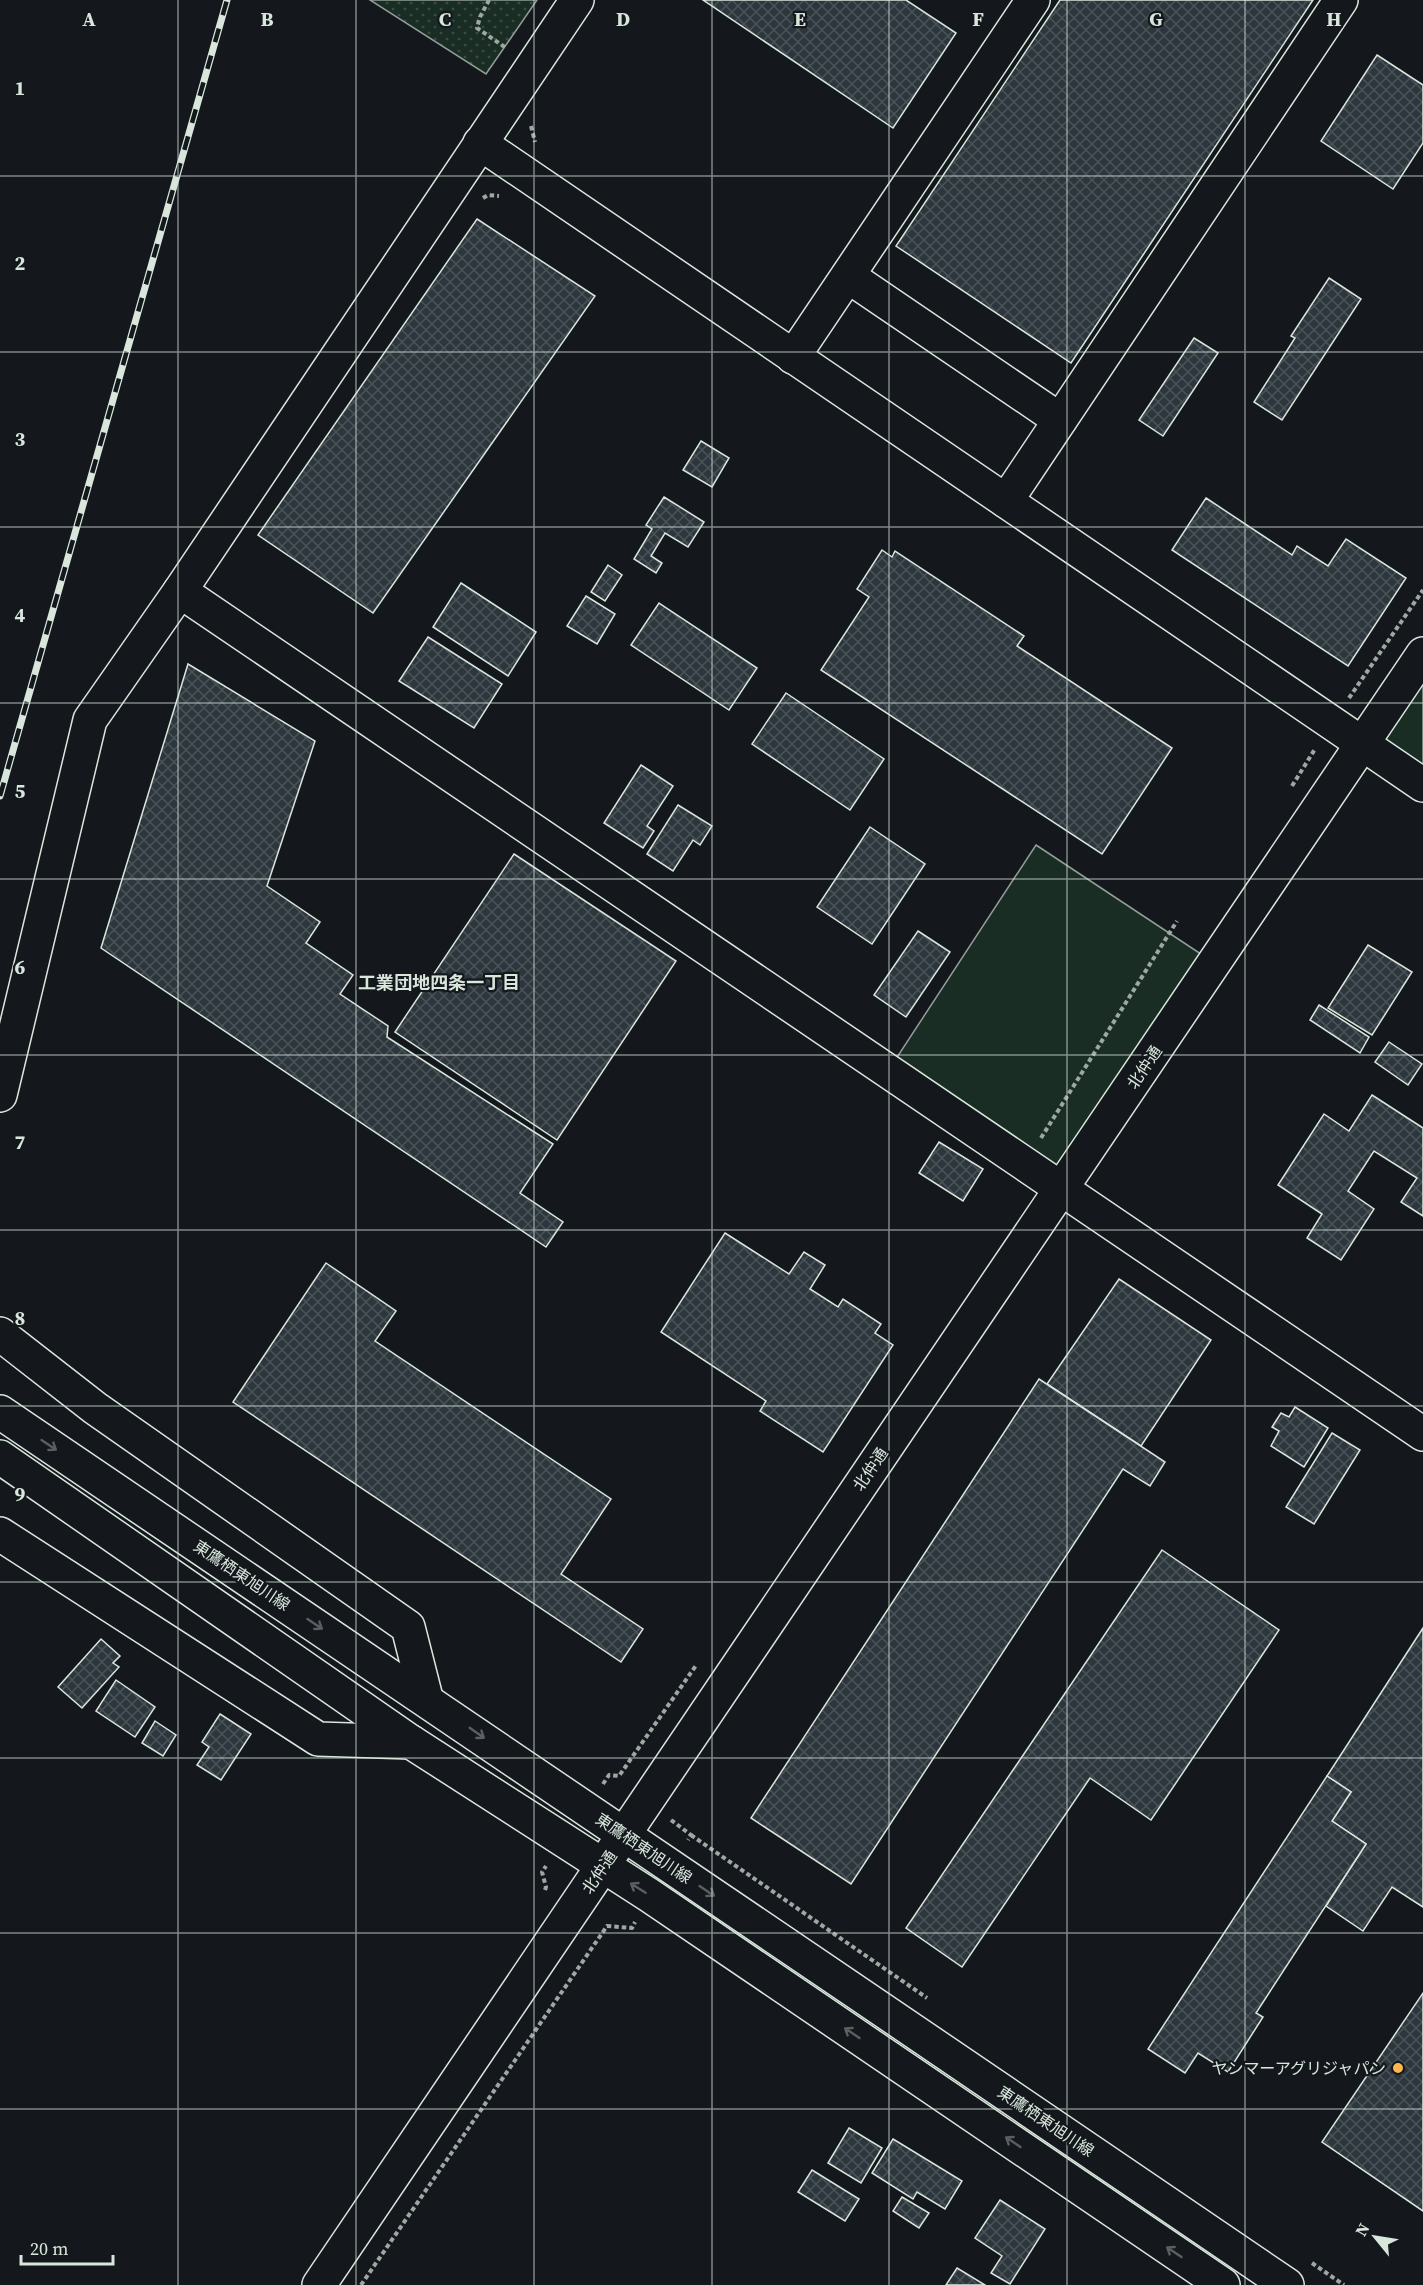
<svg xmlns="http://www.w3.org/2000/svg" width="1423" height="2285" viewBox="0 0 1423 2285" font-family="'Source Serif 4','Noto Sans JP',serif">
<defs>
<pattern id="park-dots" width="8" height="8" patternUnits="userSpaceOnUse" patternTransform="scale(1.5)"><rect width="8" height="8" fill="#1a2d24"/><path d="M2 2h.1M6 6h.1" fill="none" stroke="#3b4b43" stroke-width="1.8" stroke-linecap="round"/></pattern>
<pattern id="building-cross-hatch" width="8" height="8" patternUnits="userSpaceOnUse" patternTransform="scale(1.5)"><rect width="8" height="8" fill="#2c363c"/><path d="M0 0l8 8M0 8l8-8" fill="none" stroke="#4a5358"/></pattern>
</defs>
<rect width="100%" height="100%" fill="#14181c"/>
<g fill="#1a2d24" stroke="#939e99" stroke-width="1.5">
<polygon points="1423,654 1423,785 1362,743"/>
<polygon points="1036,845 1213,962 1062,1189 888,1071"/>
</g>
<polygon fill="url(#park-dots)" stroke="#939e99" stroke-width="1.5" points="370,0 537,0 486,74"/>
<g fill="url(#building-cross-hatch)" stroke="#d8e6dc" stroke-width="1.5">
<polygon points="703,0 906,0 956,33 893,128"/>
<polygon points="1060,0 1313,0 1071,363 896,246"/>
<polygon points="1377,55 1423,85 1423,143 1393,189 1321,141"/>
<polygon points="477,219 595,296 373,613 258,535"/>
<polygon points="1329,278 1361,299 1282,420 1254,402 1295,338 1291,336"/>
<polygon points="1194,338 1218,353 1163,436 1139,420"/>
<polygon points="701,441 729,458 712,487 683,470"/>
<polygon points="664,497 704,522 688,547 665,533 651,556 662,563 656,573 634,559 652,529 646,525"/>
<polygon points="1206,498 1292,555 1297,546 1328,566 1346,539 1406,578 1348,666 1172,550"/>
<polygon points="882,550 892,557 895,551 1024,636 1017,646 1172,748 1102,854 821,670 869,597 857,589"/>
<polygon points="608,565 622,575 605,601 591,592"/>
<polygon points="461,583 536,632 508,676 433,627"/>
<polygon points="586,596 615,614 597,644 567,626"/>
<polygon points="659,603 757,668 729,710 631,645"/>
<polygon points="428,637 502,684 474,728 399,681"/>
<polygon points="188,664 315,741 267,886 320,922 306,943 353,975 340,994 388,1026 387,1037 553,1144 520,1193 563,1222 546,1247 101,948"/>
<polygon points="786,693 884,759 850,810 752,744"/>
<polygon points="641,765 673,786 647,826 654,831 643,848 604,823"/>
<polygon points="678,805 712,826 700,845 693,840 673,871 647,854"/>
<polygon points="870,827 925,864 872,944 817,907"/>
<polygon points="514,854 676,961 557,1140 395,1032"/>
<polygon points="918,931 950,952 906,1017 874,995"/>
<polygon points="1368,945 1412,972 1372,1035 1328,1008"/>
<polygon points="1319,1005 1369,1037 1360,1053 1310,1020"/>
<polygon points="1389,1042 1422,1064 1408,1085 1375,1062"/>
<polygon points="1372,1095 1423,1128 1423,1216 1401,1202 1417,1178 1374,1151 1348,1191 1374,1209 1341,1260 1307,1238 1322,1214 1278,1185 1324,1114 1349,1131"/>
<polygon points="939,1142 983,1169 963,1201 919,1173"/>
<polygon points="725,1233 789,1274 804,1252 825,1265 810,1289 838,1307 843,1299 881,1324 875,1333 893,1345 823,1452 760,1411 766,1401 661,1332"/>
<polygon points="326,1263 396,1311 375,1341 611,1499 561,1574 643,1629 621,1662 233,1402"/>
<polygon points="1119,1279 1211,1340 1141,1446 1047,1384"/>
<polygon points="1039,1379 1165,1462 1150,1486 1123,1469 851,1884 751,1818"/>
<polygon points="1295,1407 1328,1428 1304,1467 1271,1446 1279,1431 1272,1427 1281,1413 1289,1417"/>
<polygon points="1332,1433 1360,1450 1314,1524 1286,1507"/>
<polygon points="1162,1550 1279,1630 1151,1820 1090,1778 962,1967 906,1928"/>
<polygon points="1423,1628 1423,1907 1392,1887 1363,1931 1326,1906 1366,1844 1332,1821 1351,1792 1327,1776"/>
<polygon points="101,1639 120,1656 113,1663 119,1667 82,1708 58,1687"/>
<polygon points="116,1680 155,1707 135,1737 96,1711"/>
<polygon points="220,1714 251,1734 221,1780 197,1765 209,1747 202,1742"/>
<polygon points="155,1721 176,1735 163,1756 142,1743"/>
<polygon points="1327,1776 1351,1792 1332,1821 1366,1844 1256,2013 1263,2017 1228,2072 1198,2053 1185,2073 1148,2049"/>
<polygon points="1423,1993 1423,2211 1322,2142"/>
<polygon points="849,2128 882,2148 861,2183 828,2163"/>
<polygon points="893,2139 962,2181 945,2209 917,2192 913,2199 872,2173"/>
<polygon points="812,2170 859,2199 845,2221 798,2192"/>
<polygon points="902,2197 929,2213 919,2228 893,2211"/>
<polygon points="1000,2200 1045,2229 1010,2284 991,2273 1002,2256 975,2238"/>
<polygon points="957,2268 985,2285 946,2285"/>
</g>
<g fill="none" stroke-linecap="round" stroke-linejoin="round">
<g stroke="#d8e6dc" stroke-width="36">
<g id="minor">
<polyline points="480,143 1423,785"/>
<polyline points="848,276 1060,420"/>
<polyline points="793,357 1033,0"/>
<polyline points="1006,501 1341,0"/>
<polyline points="180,591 1423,1434"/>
<polyline points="0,1095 90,720 180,591 577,0"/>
<polyline points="0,1334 95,1408 408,1627 426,1698"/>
<polyline points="0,1534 318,1739 411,1742"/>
<polyline points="319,2285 1423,654"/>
</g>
</g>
<g stroke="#d8e6dc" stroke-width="36">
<g id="major">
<path d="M0,1412C431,1701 858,1994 1287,2285"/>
<polyline points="0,1457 411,1742 649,1895 1223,2285"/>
</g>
</g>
<g stroke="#9da8a2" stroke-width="4" stroke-dasharray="4.5 3" stroke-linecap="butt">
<polyline points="489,0 480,17 477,28 506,48"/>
<polyline points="531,126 535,142"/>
<polyline points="483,198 488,195 499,196"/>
<polyline points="1349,698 1423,590"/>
<polyline points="1292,786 1315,749"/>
<polyline points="1041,1138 1177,921"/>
<polyline points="603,1784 609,1775 619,1776 697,1664"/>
<polyline points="671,1820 691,1835 688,1840"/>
<polyline points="691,1835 927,1998"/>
<polyline points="545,1890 546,1887 542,1872 546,1866"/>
<polyline points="1312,2263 1344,2285"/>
<polyline points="361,2285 607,1926 632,1928 635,1922"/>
</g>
<use href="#minor" stroke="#14181c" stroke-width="33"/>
<use href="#major" stroke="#14181c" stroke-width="33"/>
<g stroke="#d8e6dc" stroke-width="7">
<polyline id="rail" points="0,796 227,0"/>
</g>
<use href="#rail" stroke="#14181c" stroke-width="4.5" stroke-dasharray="14" stroke-linecap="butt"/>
</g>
<defs><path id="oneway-shaft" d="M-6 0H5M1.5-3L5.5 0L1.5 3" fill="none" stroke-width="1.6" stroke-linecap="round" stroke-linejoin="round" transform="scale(1.5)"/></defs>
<g stroke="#59605f">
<use href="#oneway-shaft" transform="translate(49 1445) rotate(34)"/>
<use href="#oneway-shaft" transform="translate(315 1624) rotate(34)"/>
<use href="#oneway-shaft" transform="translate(477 1733) rotate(35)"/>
<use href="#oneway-shaft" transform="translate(638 1888) rotate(-148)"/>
<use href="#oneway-shaft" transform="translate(707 1891) rotate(34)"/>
<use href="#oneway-shaft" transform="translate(852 2033) rotate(-146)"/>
<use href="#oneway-shaft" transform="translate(1013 2142) rotate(-146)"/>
<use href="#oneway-shaft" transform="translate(1174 2252) rotate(-146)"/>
</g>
<path fill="none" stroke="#d8e6dc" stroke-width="1.5" stroke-opacity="0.55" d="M178,0V2285M356,0V2285M534,0V2285M712,0V2285M889,0V2285M1067,0V2285M1245,0V2285M0,176H1423M0,352H1423M0,527H1423M0,703H1423M0,879H1423M0,1055H1423M0,1230H1423M0,1406H1423M0,1582H1423M0,1758H1423M0,1933H1423M0,2109H1423"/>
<circle fill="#ffb74d" stroke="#14181c" stroke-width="2" cx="1398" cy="2068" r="6"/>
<g text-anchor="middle" stroke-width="4.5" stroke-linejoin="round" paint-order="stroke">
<g font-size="16" fill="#d8e6dc" stroke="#14181c">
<text transform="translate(1144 1067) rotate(-56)" y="6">北仲通</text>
<text transform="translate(870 1469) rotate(-56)" y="6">北仲通</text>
<text transform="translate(242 1575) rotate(34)" y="6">東鷹栖東旭川線</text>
<text transform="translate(644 1848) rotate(34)" y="6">東鷹栖東旭川線</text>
<text transform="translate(599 1872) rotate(-56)" y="6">北仲通</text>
<text transform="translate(1046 2121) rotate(34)" y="6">東鷹栖東旭川線</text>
</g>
<g font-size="16" fill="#d8e6dc" stroke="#14181c" text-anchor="end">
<text x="1386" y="2074">ヤンマーアグリジャパン</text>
</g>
<g font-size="18" font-weight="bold" fill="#d8e6dc" stroke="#14181c">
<text x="439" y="989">工業団地四条一丁目</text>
</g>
</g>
<g font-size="20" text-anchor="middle" font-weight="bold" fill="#d8e6dc" stroke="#14181c" stroke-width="4.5" stroke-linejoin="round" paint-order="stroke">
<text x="89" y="26">A</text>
<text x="267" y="26">B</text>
<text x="445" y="26">C</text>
<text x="623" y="26">D</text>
<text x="800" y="26">E</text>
<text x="978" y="26">F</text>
<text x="1156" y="26">G</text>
<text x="1334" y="26">H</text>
<text x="20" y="95">1</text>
<text x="20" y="270">2</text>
<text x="20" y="446">3</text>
<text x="20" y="622">4</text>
<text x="20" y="798">5</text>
<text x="20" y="974">6</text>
<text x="20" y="1149">7</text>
<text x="20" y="1325">8</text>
<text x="20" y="1501">9</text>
</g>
<g transform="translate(1375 2237) rotate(300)" stroke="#14181c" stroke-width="4.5" paint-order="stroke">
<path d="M0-4.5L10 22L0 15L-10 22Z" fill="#d8e6dc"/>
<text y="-9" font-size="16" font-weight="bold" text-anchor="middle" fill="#d8e6dc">N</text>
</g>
<path d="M21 2255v9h92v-9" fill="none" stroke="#d8e6dc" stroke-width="3"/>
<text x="30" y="2255" font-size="18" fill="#d8e6dc" stroke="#14181c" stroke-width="4.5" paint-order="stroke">20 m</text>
</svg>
